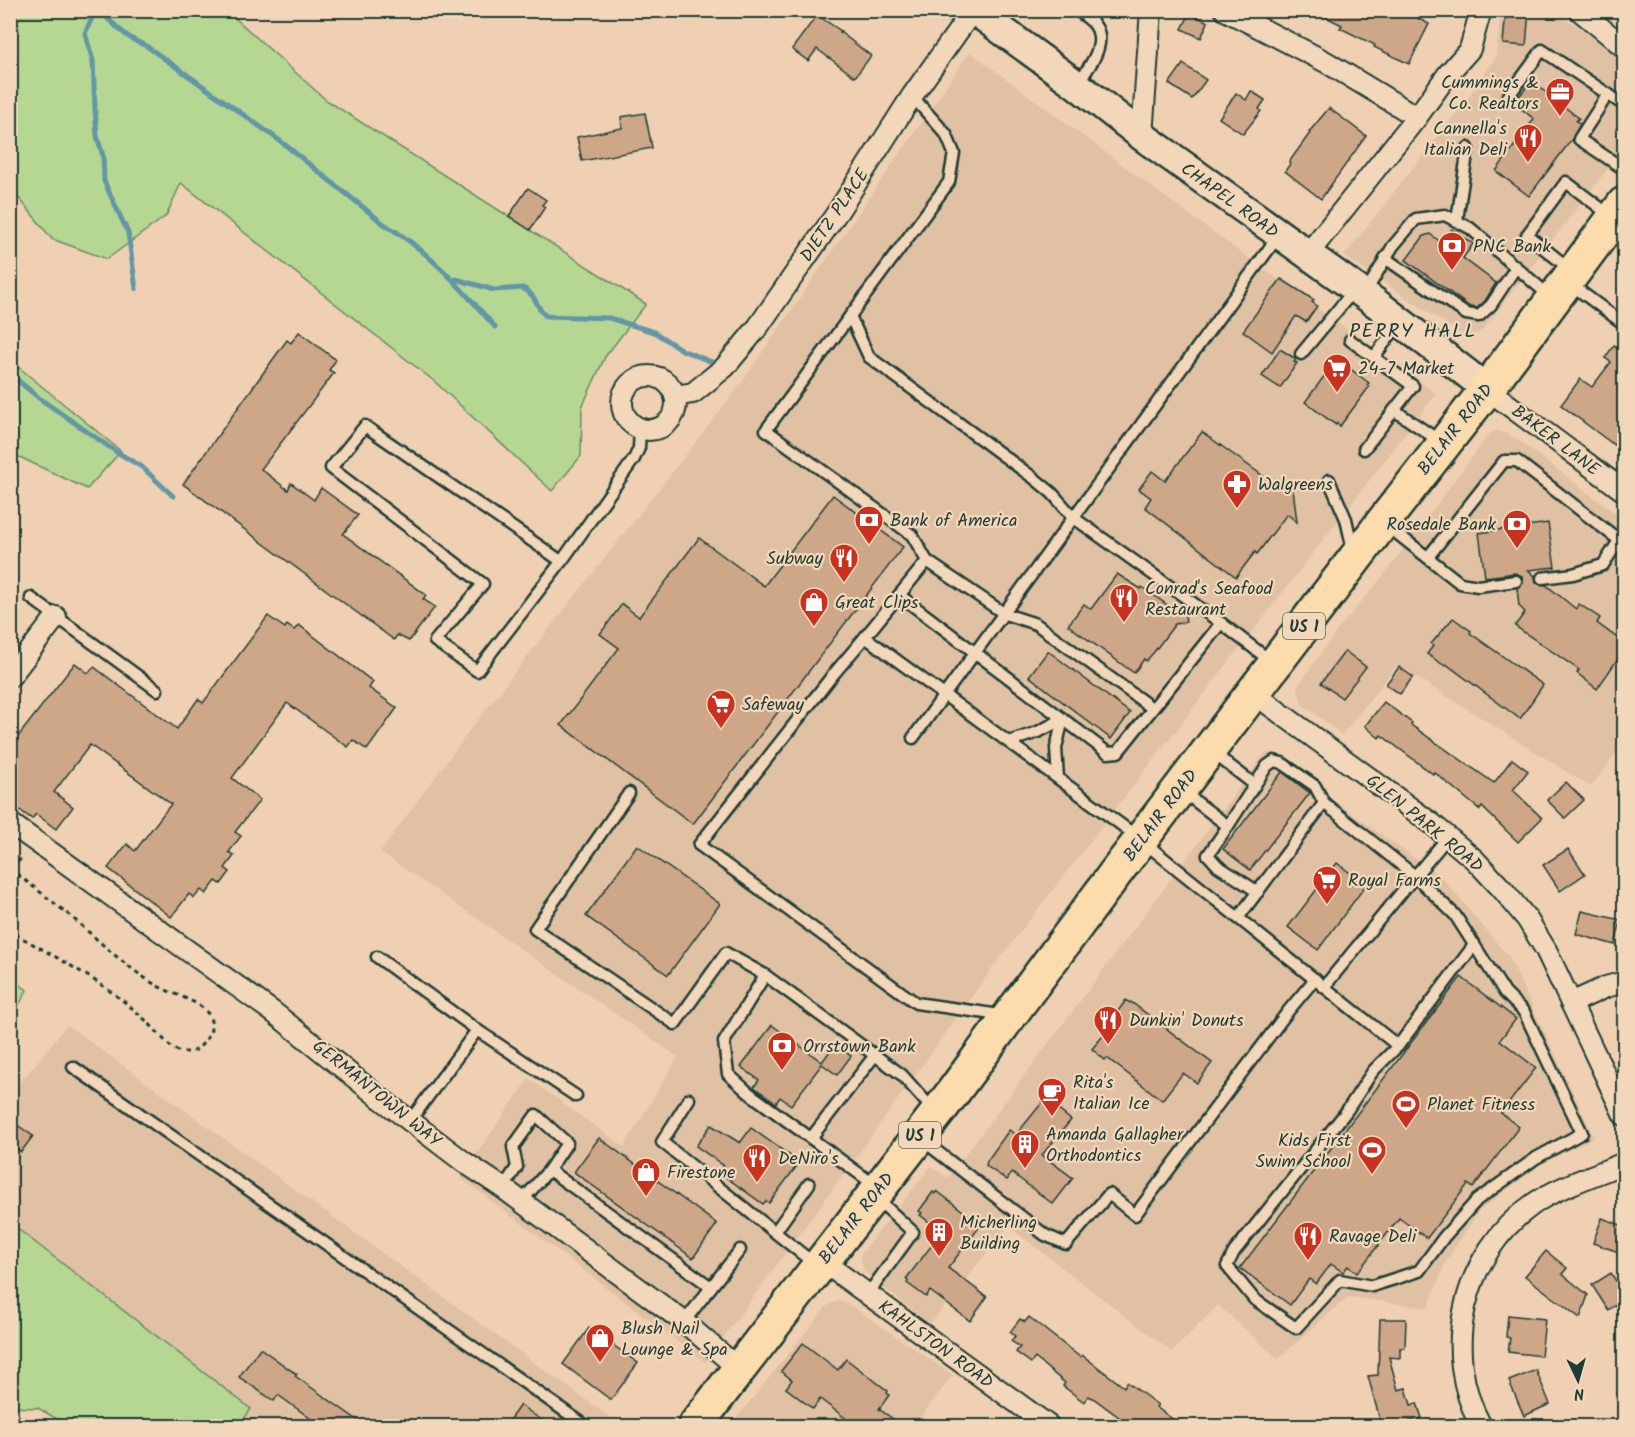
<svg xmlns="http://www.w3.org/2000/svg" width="1635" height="1437" viewBox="0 0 1635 1437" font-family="Kalam,sans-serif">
<rect width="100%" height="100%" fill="#efd0b2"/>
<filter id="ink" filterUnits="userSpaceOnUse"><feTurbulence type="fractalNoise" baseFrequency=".0167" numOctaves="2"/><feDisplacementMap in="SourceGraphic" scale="12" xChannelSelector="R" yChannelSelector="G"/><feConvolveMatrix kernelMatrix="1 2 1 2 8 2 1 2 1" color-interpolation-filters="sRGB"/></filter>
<g filter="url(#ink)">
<g fill="#e1c1a4">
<polygon points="1501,11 1558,11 1568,20 1624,59 1624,148 1480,333 1464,336 1344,256 1467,99 1496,57"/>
<polygon points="970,52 1233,247 1436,394 994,966 844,1174 705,1362 460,1177 529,1079 624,1147 678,1057 380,852 473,726 735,392"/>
<polygon points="1498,431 1508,434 1521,442 1624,520 1624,743 1591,787 1397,665 1342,735 1302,704 1297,687 1339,628 1384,575 1490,433"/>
<polygon points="1266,752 1442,878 1509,957 1594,1137 1540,1165 1479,1211 1445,1263 1428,1308 1348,1297 1278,1359 1218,1305 1172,1352 1008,1226 930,1324 864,1272 860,1255 931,1166 948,1178"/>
<polygon points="67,1025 622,1426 239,1426 251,1409 11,1223 10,1095"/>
<polygon points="837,1301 847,1303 953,1375 914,1426 730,1426 827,1306"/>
</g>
<g fill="#b5d792" stroke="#6a8a63" stroke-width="1.5">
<polygon points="10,11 227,11 326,100 646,304 605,357 582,407 581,456 552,491 434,381 181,183 166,216 107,259 52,239 11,188"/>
<polygon points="11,361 121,451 87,489 11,453"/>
<polygon points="11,978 27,990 11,1020"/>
<polygon points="10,1223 251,1409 239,1426 69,1426 38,1408 11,1407"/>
</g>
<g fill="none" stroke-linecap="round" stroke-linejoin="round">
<g stroke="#6496a7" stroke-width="5">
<polyline points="91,10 92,18 85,33 93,61 95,110 97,136 103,156 104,181 128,233 136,289"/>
<path d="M97,10C114,22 125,39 145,45L279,140L384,224C428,250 461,288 495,327"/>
<path d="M456,279L494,290L523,288C538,296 536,309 546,316L609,318L654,332L682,350L712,362"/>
<polyline points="10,374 39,398 115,451 142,467 173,496"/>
</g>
</g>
<g fill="#cea789" stroke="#1f3d34" stroke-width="1.5">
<polygon points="1312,10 1402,10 1429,24 1409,64 1374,47 1375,45 1340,28 1342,25"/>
<polygon points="1506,10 1529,10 1526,46 1503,44"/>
<polygon points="1190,13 1208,22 1201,38 1182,29"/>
<polygon points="817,15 841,31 840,32 871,56 855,77 817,49 808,61 792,49"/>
<polygon points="1183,64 1206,80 1192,99 1169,84"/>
<polygon points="1531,81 1579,118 1576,121 1580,124 1572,139 1529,196 1496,171 1534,119 1514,103"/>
<polygon points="1251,91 1265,100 1259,109 1261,111 1243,134 1219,118 1236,93 1246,100"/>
<polygon points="1329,108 1366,136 1321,199 1285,171 1290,164 1289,162 1310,133 1309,132"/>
<polygon points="645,113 652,148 582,161 577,137 622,128 621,117"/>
<polygon points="528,188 546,200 542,205 545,207 530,230 509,216"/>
<polygon points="1452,229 1473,244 1463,258 1496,283 1485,301 1477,308 1470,307 1406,260 1424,236 1430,234 1442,243"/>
<polygon points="1281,279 1314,300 1312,302 1317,306 1306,322 1296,316 1272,352 1243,331"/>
<polygon points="299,332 336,360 329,370 334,373 261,469 288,490 291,483 314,500 321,488 358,515 343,534 426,595 423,599 435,607 409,641 397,635 394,640 183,484 287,340 291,343"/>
<polygon points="1624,344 1624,431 1614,445 1561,405 1580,379 1592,387 1611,362 1605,358 1614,345 1620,350"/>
<polygon points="1280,349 1296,359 1294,362 1297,363 1280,388 1262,376"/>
<polygon points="1337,359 1369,383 1367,385 1369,387 1340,426 1337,423 1336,425 1305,402"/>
<polygon points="1202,432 1284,491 1292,481 1297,522 1287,514 1257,554 1255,552 1236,577 1145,507 1151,498 1139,489 1152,471 1165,481"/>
<polygon points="833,495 903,547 693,824 561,725 619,648 600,634 622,604 639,617 699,538 764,586"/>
<polygon points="1521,523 1521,527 1548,523 1555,567 1528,570 1535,576 1536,583 1546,585 1576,609 1579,604 1600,618 1597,623 1624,643 1624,650 1597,689 1577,673 1579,670 1515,626 1525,612 1519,606 1517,588 1523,583 1522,576 1515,573 1485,577 1479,533 1506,529 1505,525"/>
<polygon points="1117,574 1141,589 1142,587 1173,609 1184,608 1186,622 1175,624 1154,652 1146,661 1144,659 1134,673 1068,625 1084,604 1091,609"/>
<polygon points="268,616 285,628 287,625 294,630 299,625 373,682 369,688 397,708 367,750 353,740 348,747 287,703 232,778 260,800 235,832 241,836 229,852 234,856 225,868 230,872 221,884 216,881 206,894 201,890 194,898 189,894 171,917 108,868 127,844 135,851 171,804 90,745 54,792 73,807 56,829 36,814 32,819 10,803 10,747 75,663 88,673 94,667 177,729 198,699 203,703"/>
<polygon points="1453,618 1471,631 1470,633 1543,685 1520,719 1446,664 1445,666 1427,654 1433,646 1431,644"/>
<polygon points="1048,651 1130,713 1111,739 1029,676"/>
<polygon points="1345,651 1366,667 1342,698 1321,683"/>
<polygon points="1399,667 1413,677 1400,694 1386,684"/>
<polygon points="1384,702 1412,723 1411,725 1494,783 1512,759 1528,771 1513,790 1542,818 1518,842 1482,807 1480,810 1434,772 1433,774 1381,735 1379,738 1365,726"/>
<polygon points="1282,772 1310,793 1250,870 1223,849"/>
<polygon points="1566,782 1584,800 1565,818 1547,800"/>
<polygon points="637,845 720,904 668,975 586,916"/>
<polygon points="1568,849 1585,874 1560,891 1543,865"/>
<polygon points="1337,863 1366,885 1318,950 1288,927"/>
<polygon points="1582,911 1621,920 1615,945 1576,934"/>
<polygon points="1461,977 1516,1019 1500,1040 1536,1068 1501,1113 1519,1127 1473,1188 1468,1184 1427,1238 1399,1218 1357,1273 1348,1266 1343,1272 1331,1264 1316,1284 1309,1279 1290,1305 1240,1268"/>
<polygon points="1126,1000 1130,1003 1131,1002 1212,1063 1197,1083 1183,1073 1162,1100 1107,1058 1105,1060 1092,1049 1116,1020 1113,1018"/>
<polygon points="772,1025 822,1062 835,1044 851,1056 837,1075 822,1064 791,1105 780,1097 776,1103 754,1087 759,1080 741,1067"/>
<polygon points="1045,1099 1071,1120 1042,1155 1073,1178 1053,1204 1012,1173 1007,1180 986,1166 987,1161 1009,1130 1016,1135"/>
<polygon points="10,1120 33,1136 21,1152 10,1144"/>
<polygon points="711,1125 740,1143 751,1128 796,1160 793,1164 796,1167 769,1203 766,1201 763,1204 719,1172 724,1166 696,1146"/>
<polygon points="599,1138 717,1224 693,1258 574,1172"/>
<polygon points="937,1191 981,1225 948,1268 987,1297 970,1321 930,1291 926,1297 907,1283 908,1281 906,1279 942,1232 920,1215 922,1213 919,1211 933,1192 935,1194"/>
<polygon points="1602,1218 1624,1226 1624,1254 1593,1243"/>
<polygon points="1546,1251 1567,1268 1562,1274 1588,1295 1580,1318 1525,1276"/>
<polygon points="1611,1273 1624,1294 1624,1299 1608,1310 1592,1285"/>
<polygon points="1508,1315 1545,1319 1541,1356 1508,1352 1510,1338 1506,1337"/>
<polygon points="1029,1317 1080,1357 1082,1355 1124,1387 1127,1382 1158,1405 1156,1407 1182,1426 1131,1426 1093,1398 1088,1396 1084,1402 1063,1386 1065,1383 1035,1358 1031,1363 1016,1352 1020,1347 1011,1341 1015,1336 1010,1332 1020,1319 1025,1322"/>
<polygon points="1380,1319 1406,1319 1405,1348 1400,1348 1400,1358 1389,1357 1398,1390 1406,1388 1411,1405 1417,1403 1422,1418 1392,1426 1390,1421 1381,1424 1368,1376 1378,1375"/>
<polygon points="589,1328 638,1363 611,1400 563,1364"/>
<polygon points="803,1343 838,1370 846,1359 888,1391 887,1393 889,1395 879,1409 903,1426 856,1426 820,1399 813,1409 786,1388 792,1380 781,1371"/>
<polygon points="260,1348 292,1371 297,1374 295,1376 366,1426 321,1426 278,1395 274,1401 239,1377"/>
<polygon points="1536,1370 1550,1404 1524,1416 1509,1381"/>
<polygon points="520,1405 550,1426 505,1426"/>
</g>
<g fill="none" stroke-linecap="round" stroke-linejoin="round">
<g stroke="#1f3d34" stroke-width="15">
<g id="lane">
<path d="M1077,10C1082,14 1088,18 1092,22C1111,41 1088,69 1077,84"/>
<polyline points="1608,94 1579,139 1624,169"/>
<polyline points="912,96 946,134 954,153 949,182 766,430 912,535 927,561 865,637 1131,832 1398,1046"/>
<polyline points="1505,101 1542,50 1624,105"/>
<polyline points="1457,220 1468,148"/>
<polyline points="1385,258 1466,314 1479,316 1491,305 1516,267"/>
<polyline points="1570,269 1527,235 1566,182 1611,216"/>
<polyline points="1569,283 1624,324"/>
<polyline points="1364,295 1393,246 1416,219 1445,215 1470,228 1552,298"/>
<polyline points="850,316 869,357 1035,479 1052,493 1074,518 1221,623 1272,662"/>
<polyline points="1350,340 1413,386 1364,449"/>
<polyline points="1301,354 1355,289"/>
<polyline points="1374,357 1400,322"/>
<polyline points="1394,410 1441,442"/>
<polyline points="1329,480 1346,519 1353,550"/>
<polyline points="1615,484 1624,471"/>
<polyline points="1385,524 1460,583 1478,586 1516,581"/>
<polyline points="1428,557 1504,461 1517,461 1619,540"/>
<polyline points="561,561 365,426 331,468 483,584 435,641 477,671 564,558 634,459 639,448 640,429"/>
<polyline points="927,561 1005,614 1036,624 1152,708"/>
<polyline points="1542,578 1573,574 1603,565 1624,533"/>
<polyline points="899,595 1108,753 1118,752 1221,623"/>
<polyline points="31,598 157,690"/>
<polyline points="865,637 832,676 699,845 916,1003 993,1014"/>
<polyline points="913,738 1279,235"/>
<polyline points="1009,742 1038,732 1063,719"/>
<polyline points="1212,752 1255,785"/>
<polyline points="1058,778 1056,748 1063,719"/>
<polyline points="1182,791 1228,826 1208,855 1218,866 1258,892"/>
<polyline points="629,793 535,929 675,1024 726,953 765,975 902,1075 934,1111"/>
<polyline points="1228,826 1267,766 1274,761 1282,763 1315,786 1324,803"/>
<polyline points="1238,918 1324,803 1415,876 1448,837"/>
<polyline points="377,957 477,1030 576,1096"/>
<polyline points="765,975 724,1042 728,1074 749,1093 876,1186"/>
<polyline points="1324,987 1415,876 1455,915 1505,993 1524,1012 1582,1133 1536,1158 1477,1200 1444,1237 1419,1271 1372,1286 1340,1280 1296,1328 1254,1299 1227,1266 1234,1252 1346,1112 1373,1071 1398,1046 1474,945"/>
<polyline points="73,1067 586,1426"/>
<polyline points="689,1099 662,1142 816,1265"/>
<polyline points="410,1121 477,1030"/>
<polyline points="811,1138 875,1055"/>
<polyline points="921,1139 1045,1235 1066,1244 1109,1194 1135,1215 1289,1010 1315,979"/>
<polyline points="503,1188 517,1167 513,1147 536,1115 567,1143 549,1170"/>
<polyline points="521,1202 549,1170 711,1287"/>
<polyline points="775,1232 809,1184"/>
<polyline points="868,1294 913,1232 876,1198"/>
<polyline points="684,1322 740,1250"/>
</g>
</g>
<g stroke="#1f3d34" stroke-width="24">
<g id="street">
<polyline points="1225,10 1326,62 1417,117"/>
<polyline points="1579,10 1624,47"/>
<polyline points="1142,136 1151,10"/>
<polyline points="1307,255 1417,117 1448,74 1470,49 1481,10"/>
<circle cx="649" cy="403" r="27"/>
<polyline points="1487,389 1624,491"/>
<polyline points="675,396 693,393 725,367 758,327 839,210 912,96 973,10"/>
<polyline points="10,677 56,617"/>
<polyline points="1253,693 1431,823 1475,860 1503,890 1527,919 1546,950 1624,1115"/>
<polyline points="10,823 273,1012 380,1098 464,1162 503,1188 684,1322 739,1369"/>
<polyline points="1571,1003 1606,987 1624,982"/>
<polyline points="822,1261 1049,1426"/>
<path d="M1481,1426C1440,1351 1463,1254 1532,1205C1555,1188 1598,1174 1624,1163"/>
</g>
</g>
<g stroke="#1f3d34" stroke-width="33">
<polyline id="secondary" points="974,10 1077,85 1142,136 1376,303 1487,389"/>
</g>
<g stroke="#1f3d34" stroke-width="38">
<polyline id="highway" points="695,1426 945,1103 1117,871 1383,522 1487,389 1624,204"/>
</g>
<g stroke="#1f3d34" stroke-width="3" stroke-dasharray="4.5 4.5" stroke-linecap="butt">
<path d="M10,869C35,888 59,906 82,926C105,947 127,967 154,984C167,992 198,1001 206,1011C218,1026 208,1040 196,1050C175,1056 171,1047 158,1033C117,988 62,961 10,931"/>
<polyline points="12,869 23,856"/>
</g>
<use href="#lane" stroke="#f3d7ba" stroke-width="10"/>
<use href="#street" stroke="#f3d7ba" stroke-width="20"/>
<use href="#secondary" stroke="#f3d7ba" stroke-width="28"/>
<use href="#highway" stroke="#fcdcac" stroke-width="33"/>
</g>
</g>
<defs>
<g id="office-pin" transform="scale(1.5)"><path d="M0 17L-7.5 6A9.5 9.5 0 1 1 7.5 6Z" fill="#c8321e" stroke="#f3d7ba"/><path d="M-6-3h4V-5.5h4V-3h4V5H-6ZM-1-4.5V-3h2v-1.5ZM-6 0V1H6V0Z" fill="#fff"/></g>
<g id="restaurant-pin" transform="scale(1.5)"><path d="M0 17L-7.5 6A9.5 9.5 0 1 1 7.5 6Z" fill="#c8321e" stroke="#f3d7ba"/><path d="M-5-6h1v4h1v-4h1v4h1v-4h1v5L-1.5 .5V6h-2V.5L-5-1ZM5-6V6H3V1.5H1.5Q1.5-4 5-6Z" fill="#fff"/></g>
<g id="bank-pin" transform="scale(1.5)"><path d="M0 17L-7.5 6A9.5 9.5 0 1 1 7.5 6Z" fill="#c8321e" stroke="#f3d7ba"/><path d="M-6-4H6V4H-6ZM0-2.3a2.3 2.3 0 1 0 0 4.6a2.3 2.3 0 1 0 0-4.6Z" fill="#fff"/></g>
<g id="supermarket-pin" transform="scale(1.5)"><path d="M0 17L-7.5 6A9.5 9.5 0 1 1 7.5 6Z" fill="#c8321e" stroke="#f3d7ba"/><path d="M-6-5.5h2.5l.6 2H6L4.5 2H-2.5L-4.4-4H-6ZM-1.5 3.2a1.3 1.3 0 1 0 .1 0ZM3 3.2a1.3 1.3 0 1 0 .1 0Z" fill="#fff"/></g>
<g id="pharmacy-pin" transform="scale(1.5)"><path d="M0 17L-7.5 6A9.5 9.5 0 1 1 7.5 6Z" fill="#c8321e" stroke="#f3d7ba"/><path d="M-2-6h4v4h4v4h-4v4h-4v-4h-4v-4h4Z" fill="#fff"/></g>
<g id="shop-pin" transform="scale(1.5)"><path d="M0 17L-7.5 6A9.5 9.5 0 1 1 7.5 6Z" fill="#c8321e" stroke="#f3d7ba"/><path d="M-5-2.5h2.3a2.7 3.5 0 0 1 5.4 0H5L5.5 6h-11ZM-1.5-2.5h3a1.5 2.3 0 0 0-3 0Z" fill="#fff"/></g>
<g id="cafe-pin" transform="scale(1.5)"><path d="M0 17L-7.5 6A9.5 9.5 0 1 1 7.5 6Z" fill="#c8321e" stroke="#f3d7ba"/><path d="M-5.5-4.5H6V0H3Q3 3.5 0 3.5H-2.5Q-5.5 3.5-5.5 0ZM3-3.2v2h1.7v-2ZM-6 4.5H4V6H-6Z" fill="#fff"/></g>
<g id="stadium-pin" transform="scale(1.5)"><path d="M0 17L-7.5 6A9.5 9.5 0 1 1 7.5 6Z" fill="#c8321e" stroke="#f3d7ba"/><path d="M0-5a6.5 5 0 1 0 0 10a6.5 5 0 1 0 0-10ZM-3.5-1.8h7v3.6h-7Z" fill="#fff"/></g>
<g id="building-pin" transform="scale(1.5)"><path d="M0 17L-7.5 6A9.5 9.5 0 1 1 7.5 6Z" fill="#c8321e" stroke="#f3d7ba"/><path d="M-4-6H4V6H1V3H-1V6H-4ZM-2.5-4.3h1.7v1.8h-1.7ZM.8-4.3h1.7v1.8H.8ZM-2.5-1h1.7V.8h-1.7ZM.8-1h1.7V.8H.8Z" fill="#fff"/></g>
</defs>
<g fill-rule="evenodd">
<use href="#office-pin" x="1560" y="92"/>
<use href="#restaurant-pin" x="1528" y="138"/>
<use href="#bank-pin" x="1452" y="246"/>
<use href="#supermarket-pin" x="1337" y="368"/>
<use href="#pharmacy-pin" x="1237" y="484"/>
<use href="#bank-pin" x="869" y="520"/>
<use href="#bank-pin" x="1517" y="524"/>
<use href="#restaurant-pin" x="844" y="558"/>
<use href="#restaurant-pin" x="1124" y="598"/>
<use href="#shop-pin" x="814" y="602"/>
<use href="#supermarket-pin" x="721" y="704"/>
<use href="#supermarket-pin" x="1327" y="880"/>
<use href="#restaurant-pin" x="1108" y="1020"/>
<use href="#bank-pin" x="782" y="1046"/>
<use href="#cafe-pin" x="1052" y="1092"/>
<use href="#stadium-pin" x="1406" y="1104"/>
<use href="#building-pin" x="1025" y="1144"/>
<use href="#stadium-pin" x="1372" y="1150"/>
<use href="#restaurant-pin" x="757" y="1158"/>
<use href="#shop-pin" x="646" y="1172"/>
<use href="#building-pin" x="939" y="1232"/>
<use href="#restaurant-pin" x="1308" y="1236"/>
<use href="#shop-pin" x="600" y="1338"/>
</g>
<g text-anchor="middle" stroke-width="4.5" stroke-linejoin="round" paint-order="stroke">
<g fill="#f3d7ba" stroke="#5f6b5c" stroke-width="1.5">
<rect x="1283" y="613" width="42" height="26" rx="4.5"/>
<rect x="899" y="1122" width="42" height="26" rx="4.5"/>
</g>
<g font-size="16" font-weight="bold" fill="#1f3d34">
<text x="1304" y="632">US 1</text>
<text x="920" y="1141">US 1</text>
</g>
<g font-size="18" fill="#1f3d34" stroke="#f3d7ba" text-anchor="start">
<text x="1539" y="88" text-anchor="end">Cummings &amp;<tspan x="1539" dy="21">Co. Realtors</tspan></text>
<text x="1507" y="134" text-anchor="end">Cannella's<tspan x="1507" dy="21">Italian Deli</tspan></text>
<text x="1473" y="252">PNC Bank</text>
<text x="1358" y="374">24-7 Market</text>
<text x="1258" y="490">Walgreens</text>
<text x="890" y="526">Bank of America</text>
<text x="1496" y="530" text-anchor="end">Rosedale Bank</text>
<text x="823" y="564" text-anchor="end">Subway</text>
<text x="1145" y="594">Conrad's Seafood<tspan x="1145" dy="21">Restaurant</tspan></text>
<text x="835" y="608">Great Clips</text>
<text x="742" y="710">Safeway</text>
<text x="1348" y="886">Royal Farms</text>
<text x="1129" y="1026">Dunkin' Donuts</text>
<text x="803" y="1052">Orrstown Bank</text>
<text x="1073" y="1088">Rita's<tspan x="1073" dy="21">Italian Ice</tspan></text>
<text x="1427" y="1110">Planet Fitness</text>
<text x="1046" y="1140">Amanda Gallagher<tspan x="1046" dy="21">Orthodontics</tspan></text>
<text x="1351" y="1146" text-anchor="end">Kids First<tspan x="1351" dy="21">Swim School</tspan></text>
<text x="778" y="1164">DeNiro's</text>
<text x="667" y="1178">Firestone</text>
<text x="960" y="1228">Micherling<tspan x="960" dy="21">Building</tspan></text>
<text x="1329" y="1242">Ravage Deli</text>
<text x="621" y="1334">Blush Nail<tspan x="621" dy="21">Lounge &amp; Spa</tspan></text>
</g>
<g font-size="18" fill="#1f3d34" stroke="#f3d7ba">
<text transform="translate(1230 200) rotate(36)" y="6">CHAPEL ROAD</text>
<text transform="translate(834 215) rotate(-56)" y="6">DIETZ PLACE</text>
<text transform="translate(1455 429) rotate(-52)" y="6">BELAIR ROAD</text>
<text transform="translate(1556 440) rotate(37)" y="6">BAKER LANE</text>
<text transform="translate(1160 815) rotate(-53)" y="6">BELAIR ROAD</text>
<text transform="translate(1425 823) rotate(39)" y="6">GLEN PARK ROAD</text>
<text transform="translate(377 1093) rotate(39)" y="6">GERMANTOWN WAY</text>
<text transform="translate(856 1218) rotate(-52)" y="6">BELAIR ROAD</text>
<text transform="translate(936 1344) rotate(36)" y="6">KAHLSTON ROAD</text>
</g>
<g font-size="20" letter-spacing="1.5" fill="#1f3d34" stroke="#f3d7ba">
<text x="1413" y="337">PERRY HALL</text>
</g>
</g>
<rect width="1635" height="1437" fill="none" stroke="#f3d7ba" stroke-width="36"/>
<rect x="18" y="18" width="1599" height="1401" fill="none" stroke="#1f3d34" stroke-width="2" filter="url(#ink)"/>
<g transform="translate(1578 1380) rotate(175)" stroke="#f3d7ba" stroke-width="4.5" paint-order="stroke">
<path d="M0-4.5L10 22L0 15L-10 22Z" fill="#1f3d34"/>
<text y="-9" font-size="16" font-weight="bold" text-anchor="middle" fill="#1f3d34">N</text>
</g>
</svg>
